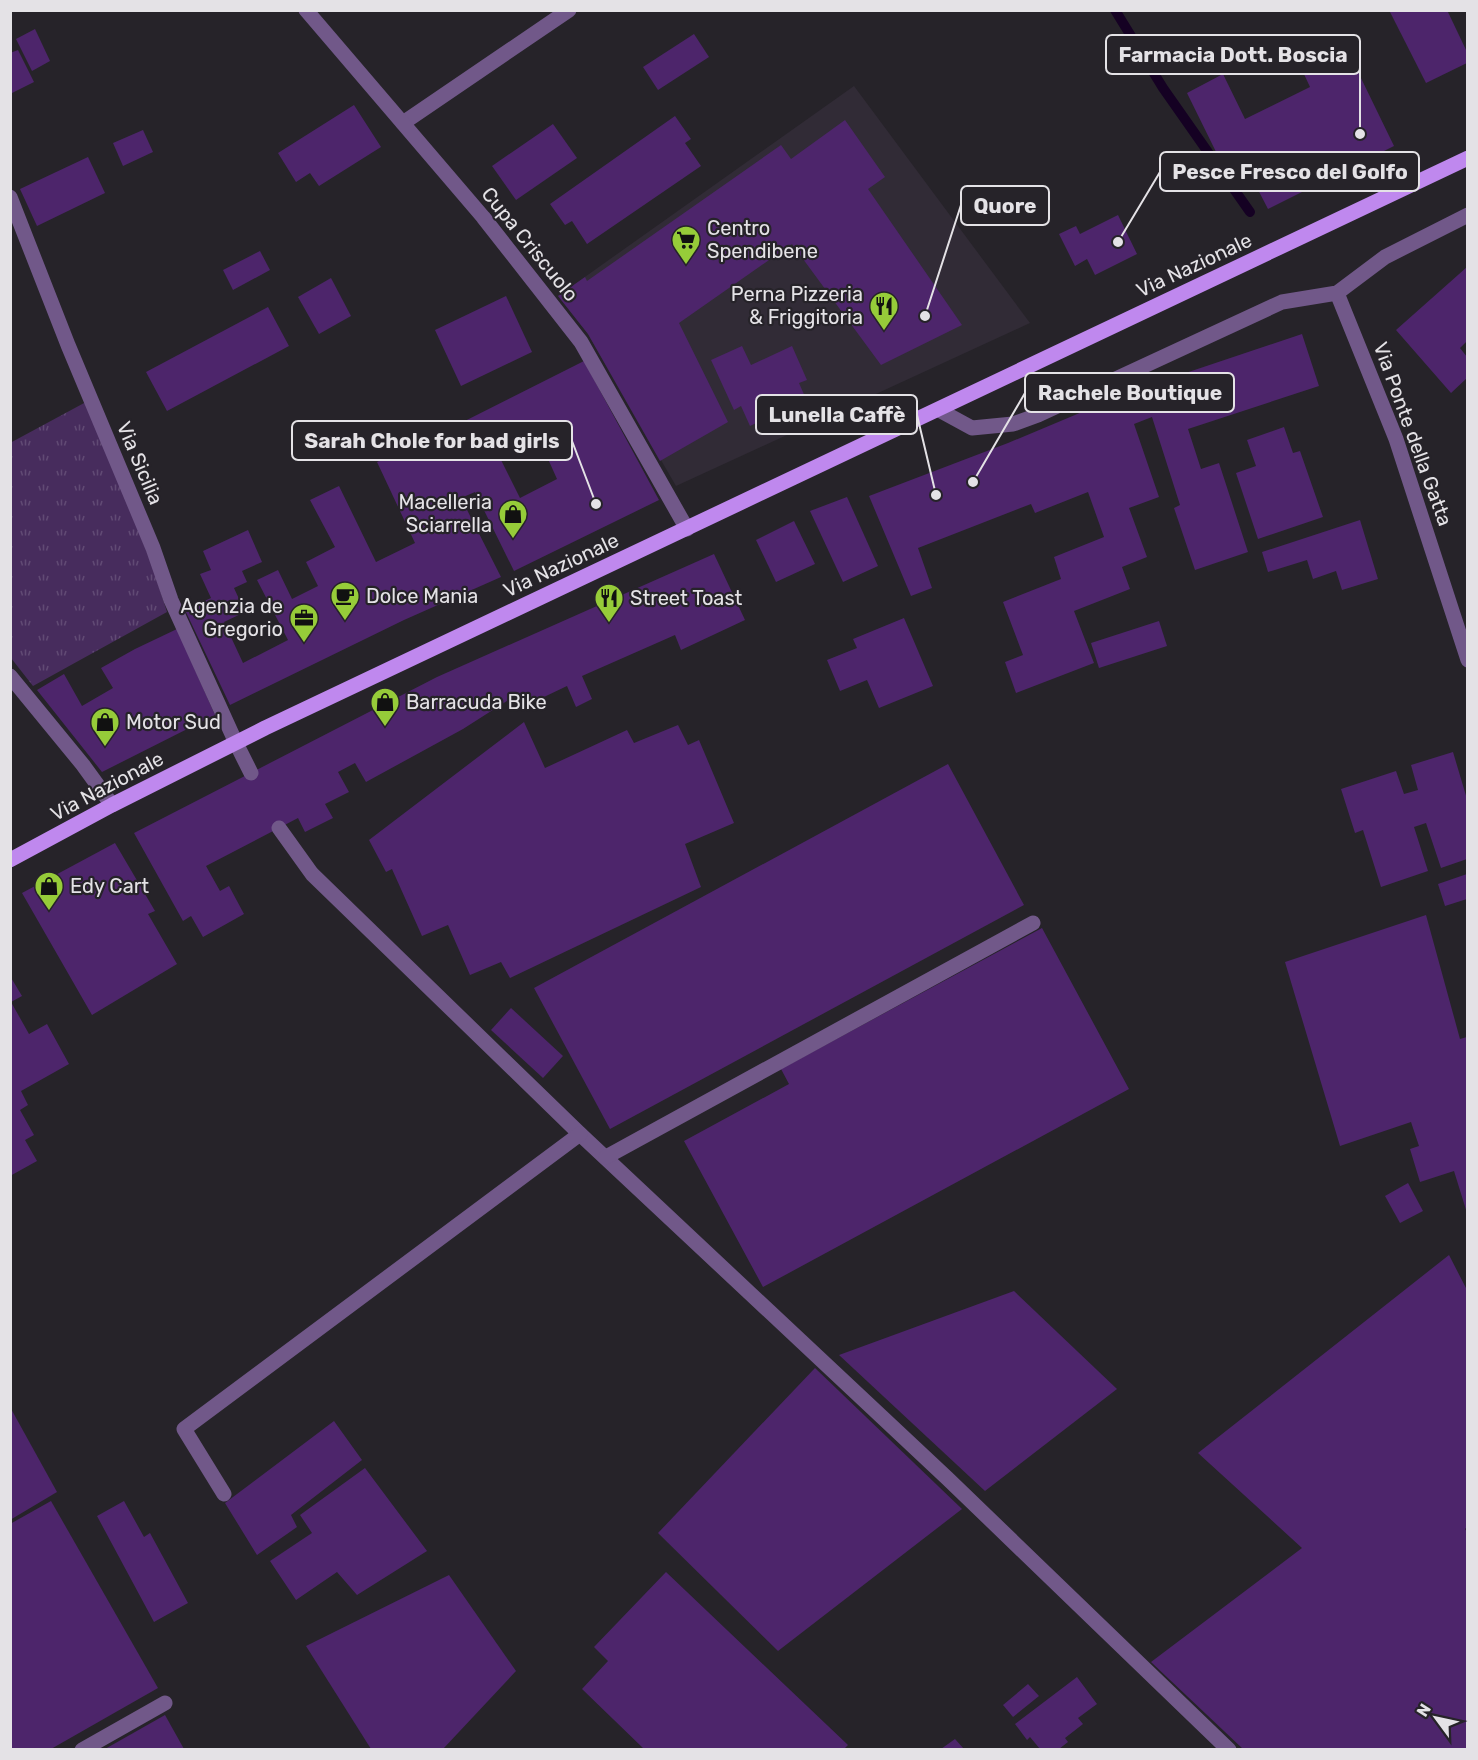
<svg xmlns="http://www.w3.org/2000/svg" width="1478" height="1760" viewBox="0 0 1478 1760" font-family="Rubik,sans-serif">
<defs>
<pattern id="grass-tufts" width="24" height="20" patternUnits="userSpaceOnUse" patternTransform="scale(1.5)"><rect width="24" height="20" fill="#472c5d"/><path d="M3 7l-1-3M5 7V3M7 7l1-3M15 17l-1-3M17 17v-4M19 17l1-3" fill="none" stroke="#614a74"/></pattern>
</defs>
<rect width="100%" height="100%" fill="#262329"/>
<polygon fill="#312b36" points="854,86 1030,323 676,486 588,334 558,296"/>
<polygon fill="url(#grass-tufts)" points="86,402 151,562 167,612 33,686 11,658 10,443"/>
<g fill="none" stroke-linecap="round" stroke-linejoin="round">
<polyline stroke="#150123" stroke-width="10" points="1115,10 1163,88 1250,212"/>
</g>
<g fill="#4d256b" fill-rule="evenodd">
<polygon points="1389,10 1447,10 1467,52 1467,63 1426,83"/>
<polygon points="35,29 50,61 32,71 16,39"/>
<polygon points="694,34 709,57 658,90 643,67"/>
<polygon points="1341,37 1394,146 1268,209 1238,151 1220,160 1187,93 1223,74 1245,119 1310,87 1297,59"/>
<polygon points="18,50 34,82 10,94 10,53"/>
<polygon points="354,105 381,147 319,186 310,173 296,182 278,153"/>
<polygon points="675,116 691,139 685,143 701,166 587,244 572,221 565,225 550,204"/>
<polygon points="845,120 885,177 868,189 962,325 881,365 792,244 679,323 728,422 660,461 588,334 558,296 585,277 587,281 781,145 791,159"/>
<polygon points="553,124 577,158 516,200 492,166"/>
<polygon points="143,130 153,152 123,166 113,143"/>
<polygon points="88,157 105,193 37,226 20,189"/>
<polygon points="1118,215 1137,254 1095,275 1087,259 1075,266 1059,234 1076,226 1080,234"/>
<polygon points="260,251 270,270 233,290 223,270"/>
<polygon points="1467,267 1467,341 1460,348 1467,357 1467,378 1451,393 1396,330"/>
<polygon points="331,278 351,316 319,334 298,297"/>
<polygon points="506,296 532,352 461,386 435,330"/>
<polygon points="268,307 289,346 167,411 146,372"/>
<polygon points="1302,334 1319,386 1188,429 1201,469 1219,463 1248,552 1195,570 1174,508 1180,505 1152,417 1134,424 1159,497 1129,508 1147,557 1122,567 1130,589 1074,611 1094,663 1016,693 1005,662 1023,655 1003,602 1061,579 1054,557 1104,537 1088,492 1035,513 1031,504 918,548 932,588 911,596 869,496 1008,443 1132,391"/>
<polygon points="742,346 751,365 792,346 807,380 799,383 806,399 750,426 741,406 734,410 711,360"/>
<path d="M584,361L659,500L514,571L475,492L461,498L501,577L404,620L230,705L185,610L211,598L200,574L211,570L203,551L248,530L262,562L242,571L247,582L234,588L245,612L224,622L243,663L288,640L257,580L278,570L292,599L318,586L306,562L335,547L310,500L339,486L376,562L415,543L377,462L445,431ZM535,430L557,479L520,498L496,450Z"/>
<polygon points="1284,427 1293,453 1300,451 1323,517 1258,539 1236,473 1256,466 1247,440"/>
<polygon points="847,497 878,566 843,582 810,511"/>
<polygon points="1360,520 1378,579 1342,590 1336,571 1313,579 1307,560 1268,572 1262,552"/>
<polygon points="794,521 815,564 776,582 756,540"/>
<polygon points="714,554 745,620 681,650 675,635 582,676 592,699 576,707 567,686 523,707 510,699 463,729 366,782 355,763 338,772 349,792 325,804 333,818 305,832 298,818 206,866 220,891 229,886 244,914 203,937 191,916 183,921 134,833 437,677"/>
<polygon points="904,618 933,686 879,708 867,680 840,691 827,660 857,648 853,639"/>
<polygon points="1159,621 1167,646 1099,668 1091,643"/>
<polygon points="177,629 215,715 102,772 37,690 64,674 82,706 113,688 101,668 135,649"/>
<polygon points="524,722 545,768 627,730 634,743 678,725 688,745 699,740 734,823 685,844 701,887 510,978 501,962 470,975 448,925 422,936 392,869 386,872 369,840"/>
<polygon points="1453,752 1467,799 1467,859 1441,868 1426,823 1414,827 1428,871 1381,887 1363,830 1355,833 1341,789 1396,771 1404,794 1418,790 1411,765"/>
<polygon points="948,764 1024,905 610,1129 534,988"/>
<polygon points="115,843 155,911 148,914 177,964 92,1015 22,893"/>
<polygon points="1467,874 1467,899 1445,906 1438,884"/>
<polygon points="1426,915 1460,1039 1467,1037 1467,1213 1454,1171 1420,1182 1410,1149 1419,1146 1411,1122 1340,1146 1285,962"/>
<polygon points="1042,928 1129,1089 763,1287 684,1141 789,1084 781,1069"/>
<polygon points="10,976 22,996 11,1002 29,1034 47,1024 69,1064 21,1091 28,1105 20,1110 34,1135 25,1140 37,1161 10,1176"/>
<polygon points="511,1008 563,1056 543,1078 491,1030"/>
<polygon points="1408,1183 1423,1211 1400,1223 1385,1196"/>
<polygon points="1449,1255 1467,1290 1467,1527 1465,1529 1467,1532 1467,1749 1243,1749 1151,1662 1302,1548 1198,1453"/>
<polygon points="1014,1291 1117,1389 985,1491 839,1355"/>
<polygon points="815,1368 962,1509 778,1651 658,1533"/>
<polygon points="10,1407 57,1492 10,1520"/>
<polygon points="334,1421 362,1460 291,1515 297,1527 257,1555 225,1503"/>
<polygon points="365,1468 427,1551 357,1595 337,1572 296,1600 270,1561 312,1533 300,1515"/>
<polygon points="51,1501 158,1688 51,1749 10,1749 10,1524"/>
<polygon points="124,1501 144,1537 150,1533 188,1603 154,1622 97,1516"/>
<polygon points="666,1572 848,1745 844,1749 644,1749 582,1689 608,1661 594,1647"/>
<polygon points="449,1575 516,1671 443,1749 371,1749 306,1646"/>
<polygon points="1077,1677 1097,1704 1078,1718 1083,1724 1065,1738 1068,1742 1059,1749 1040,1749 1030,1737 1027,1740 1015,1724"/>
<polygon points="1028,1684 1039,1696 1013,1717 1003,1705"/>
<polygon points="165,1715 184,1749 105,1749"/>
<polygon points="955,1739 964,1749 941,1749"/>
</g>
<g fill="none" stroke-linecap="round" stroke-linejoin="round">
<g stroke="#715889" stroke-width="15">
<polyline points="403,123 569,10"/>
<polyline points="236,743 251,773"/>
<polyline points="279,828 312,874 580,1134 947,1478 1229,1750"/>
<polyline points="606,1157 1033,923"/>
<polyline points="224,1494 184,1429 580,1134"/>
<polyline points="82,1750 165,1703"/>
</g>
<g stroke="#715889" stroke-width="15">
<polyline points="306,10 483,217 581,342 687,529"/>
<polyline points="10,197 68,345 153,548 171,600 236,743"/>
<polyline points="1337,293 1396,439 1468,660"/>
<polyline points="939,410 972,428 1013,424 1038,415 1282,302 1337,293 1385,257 1468,215"/>
<polyline points="10,676 83,765 112,805"/>
</g>
<polyline stroke="#bf88ee" stroke-width="15" points="10,860 112,805 265,728 1468,158"/>
</g>
<defs>
<g id="supermarket-pin" transform="scale(1.5)"><path d="M0 17L-7.5 6A9.5 9.5 0 1 1 7.5 6Z" fill="#96cc39" stroke="#262329"/><path d="M-6-5.5h2.5l.6 2H6L4.5 2H-2.5L-4.4-4H-6ZM-1.5 3.2a1.3 1.3 0 1 0 .1 0ZM3 3.2a1.3 1.3 0 1 0 .1 0Z" fill="#111"/></g>
<g id="restaurant-pin" transform="scale(1.5)"><path d="M0 17L-7.5 6A9.5 9.5 0 1 1 7.5 6Z" fill="#96cc39" stroke="#262329"/><path d="M-5-6h1v4h1v-4h1v4h1v-4h1v5L-1.5 .5V6h-2V.5L-5-1ZM5-6V6H3V1.5H1.5Q1.5-4 5-6Z" fill="#111"/></g>
<g id="shop-pin" transform="scale(1.5)"><path d="M0 17L-7.5 6A9.5 9.5 0 1 1 7.5 6Z" fill="#96cc39" stroke="#262329"/><path d="M-5-2.5h2.3a2.7 3.5 0 0 1 5.4 0H5L5.5 6h-11ZM-1.5-2.5h3a1.5 2.3 0 0 0-3 0Z" fill="#111"/></g>
<g id="cafe-pin" transform="scale(1.5)"><path d="M0 17L-7.5 6A9.5 9.5 0 1 1 7.5 6Z" fill="#96cc39" stroke="#262329"/><path d="M-5.5-4.5H6V0H3Q3 3.5 0 3.5H-2.5Q-5.5 3.5-5.5 0ZM3-3.2v2h1.7v-2ZM-6 4.5H4V6H-6Z" fill="#111"/></g>
<g id="office-pin" transform="scale(1.5)"><path d="M0 17L-7.5 6A9.5 9.5 0 1 1 7.5 6Z" fill="#96cc39" stroke="#262329"/><path d="M-6-3h4V-5.5h4V-3h4V5H-6ZM-1-4.5V-3h2v-1.5ZM-6 0V1H6V0Z" fill="#111"/></g>
</defs>
<g fill-rule="evenodd">
<use href="#supermarket-pin" x="686" y="240"/>
<use href="#restaurant-pin" x="884" y="306"/>
<use href="#shop-pin" x="513" y="514"/>
<use href="#cafe-pin" x="345" y="596"/>
<use href="#restaurant-pin" x="609" y="598"/>
<use href="#office-pin" x="304" y="618"/>
<use href="#shop-pin" x="385" y="702"/>
<use href="#shop-pin" x="105" y="722"/>
<use href="#shop-pin" x="49" y="886"/>
</g>
<g text-anchor="middle" stroke-width="4.5" stroke-linejoin="round" paint-order="stroke">
<g font-size="20" fill="#e4e2e6" stroke="#262329" text-anchor="start">
<text x="707" y="235">Centro<tspan x="707" dy="23">Spendibene</tspan></text>
<text x="863" y="301" text-anchor="end">Perna Pizzeria<tspan x="863" dy="23">&amp; Friggitoria</tspan></text>
<text x="492" y="509" text-anchor="end">Macelleria<tspan x="492" dy="23">Sciarrella</tspan></text>
<text x="366" y="603">Dolce Mania</text>
<text x="630" y="605">Street Toast</text>
<text x="283" y="613" text-anchor="end">Agenzia de<tspan x="283" dy="23">Gregorio</tspan></text>
<text x="406" y="709">Barracuda Bike</text>
<text x="126" y="729">Motor Sud</text>
<text x="70" y="893">Edy Cart</text>
</g>
<g font-size="20" fill="#e4e2e6" stroke="#262329">
<text transform="translate(530 244) rotate(51)" y="7">Cupa Criscuolo</text>
<text transform="translate(1194 265) rotate(-25)" y="7">Via Nazionale</text>
<text transform="translate(1413 434) rotate(70)" y="7">Via Ponte della Gatta</text>
<text transform="translate(140 463) rotate(67)" y="7">Via Sicilia</text>
<text transform="translate(561 565) rotate(-25)" y="7">Via Nazionale</text>
<text transform="translate(107 786) rotate(-28)" y="7">Via Nazionale</text>
</g>
</g>
<path fill="none" stroke="#e4e2e6" stroke-width="2" d="M1360 134L1360 54M1118 242L1160 172M925 316L961 205M973 482L1025 393M936 495L917 415M596 504L572 441"/>
<g fill="#e4e2e6" stroke="#262329" stroke-width="2">
<circle cx="1360" cy="134" r="6"/>
<circle cx="1118" cy="242" r="6"/>
<circle cx="925" cy="316" r="6"/>
<circle cx="973" cy="482" r="6"/>
<circle cx="936" cy="495" r="6"/>
<circle cx="596" cy="504" r="6"/>
</g>
<g fill="#262329" stroke="#e4e2e6" stroke-width="2">
<rect x="1106" y="35" width="254" height="39" rx="6"/>
<rect x="1160" y="152" width="259" height="39" rx="6"/>
<rect x="961" y="186" width="88" height="39" rx="6"/>
<rect x="1025" y="373" width="209" height="39" rx="6"/>
<rect x="756" y="395" width="161" height="39" rx="6"/>
<rect x="292" y="421" width="280" height="39" rx="6"/>
</g>
<g font-size="21" text-anchor="middle" font-weight="bold" fill="#e4e2e6">
<text x="1233" y="62">Farmacia Dott. Boscia</text>
<text x="1290" y="179">Pesce Fresco del Golfo</text>
<text x="1005" y="213">Quore</text>
<text x="1130" y="400">Rachele Boutique</text>
<text x="837" y="422">Lunella Caffè</text>
<text x="432" y="448">Sarah Chole for bad girls</text>
</g>
<rect width="1478" height="1760" fill="none" stroke="#e4e2e6" stroke-width="24"/>
<g transform="translate(1436 1718) rotate(303)" stroke="#262329" stroke-width="4.5" paint-order="stroke">
<path d="M0-4.5L10 22L0 15L-10 22Z" fill="#e4e2e6"/>
<text y="-9" font-size="16" font-weight="bold" text-anchor="middle" fill="#e4e2e6">N</text>
</g>
</svg>
